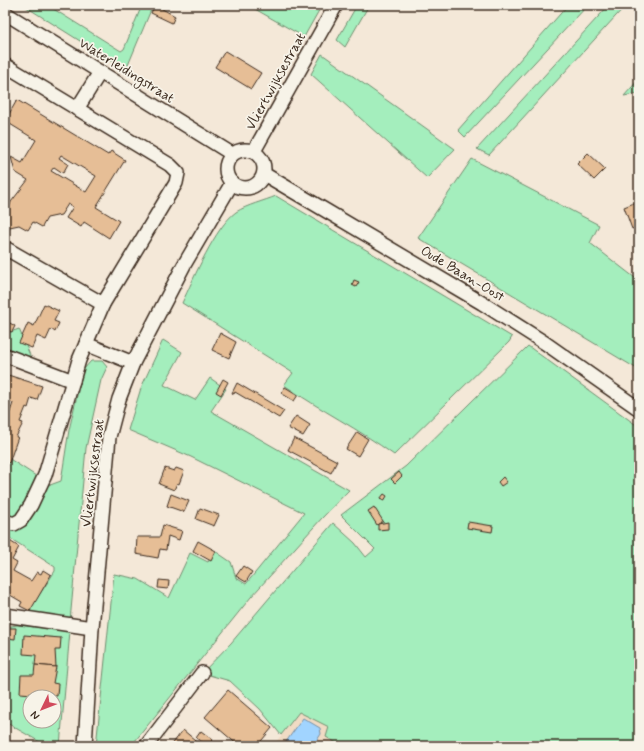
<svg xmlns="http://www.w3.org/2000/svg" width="644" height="751" viewBox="0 0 644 751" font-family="Mynerve,sans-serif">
<rect width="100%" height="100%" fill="#f4e8d8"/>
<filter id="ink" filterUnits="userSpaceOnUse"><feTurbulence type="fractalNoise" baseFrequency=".025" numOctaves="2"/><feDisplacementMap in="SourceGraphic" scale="8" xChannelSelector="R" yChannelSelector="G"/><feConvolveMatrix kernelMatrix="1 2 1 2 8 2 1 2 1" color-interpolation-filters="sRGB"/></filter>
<g filter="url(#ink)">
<polygon fill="#f0dbc4" points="299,712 329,727 326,737 342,746 273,746"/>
<g fill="#a4eebd" stroke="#708c6e" fill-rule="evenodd">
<polygon points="23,5 47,5 121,51 124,49 142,5 153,5 126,70"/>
<polygon points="248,5 322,5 304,37"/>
<polygon points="357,5 369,5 345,47 337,40"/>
<polygon points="568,5 588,5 465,137 458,130"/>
<polygon points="609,5 626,5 489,155 477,149"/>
<polygon points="322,54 455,149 427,178 311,74"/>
<polygon points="639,79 639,93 624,96"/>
<polygon points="472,159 599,225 590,243 639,281 639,370 418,238"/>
<path d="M276,196L512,337L509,342L394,455C359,429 320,410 284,385L293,373L182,303C194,278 215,227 236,212C247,205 264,201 276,196Z"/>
<polygon points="19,329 32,360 5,354 5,334"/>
<polygon points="163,340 182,352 164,385 195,400 210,378 226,389 211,411 349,490 322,518 251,597 131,746 96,746 114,574 138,579 169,598 190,553 208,562 215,551 231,562 236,578 246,584 304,513 191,457 128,430 141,388"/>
<polygon points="528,346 639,427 639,746 342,746 326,737 329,727 299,712 281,735 260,709 230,681 202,673 231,643 333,523 355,543 366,557 375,549 341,515 406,466"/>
<polygon points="91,361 102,361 107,367 101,380 86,448 70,621 28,612 55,571 55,567 5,535 5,456 50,485 61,481 69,430 83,370"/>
<path d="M17,625L70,631L60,746H47L5,722V627ZM30,697H54V721H30Z"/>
</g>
<polygon fill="#a1d4ff" stroke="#7890a5" points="303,718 320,728 321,734 313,746 283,746"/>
<g fill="#e6be96" stroke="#3b2a1e" fill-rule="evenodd">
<polygon points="155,5 175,16 172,23 151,13"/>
<polygon points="225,51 261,73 251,89 215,67"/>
<path d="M17,100L108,155L111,151L125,160L96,207L119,221L109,238L84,222L81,227L66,218L73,207L68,204L61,215L47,218L42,227L33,222L28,230L19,225L5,228V219L11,202L28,180L15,172L11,157L22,163L36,140L5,121ZM61,155L96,176L86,192L51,171L54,167L63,173L68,164L59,158Z"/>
<polygon points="588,153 605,169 594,180 577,164"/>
<polygon points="639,201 639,226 632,229 624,207"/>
<polygon points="354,280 359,282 356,287 352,285"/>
<polygon points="44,304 59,311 54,321 59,323 55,332 51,329 46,340 37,336 32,348 19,343 28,323 34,326"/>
<polygon points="8,322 15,326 12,332 5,329"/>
<polygon points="220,333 236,342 229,358 212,350"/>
<polygon points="5,374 42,386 37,400 31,398 28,408 26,407 20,422 23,423 16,437 18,437 9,463 5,462 5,417 8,418 13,403 5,400"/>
<polygon points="223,379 228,382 221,395 216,392"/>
<polygon points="237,383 284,411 279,418 235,392 234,394 232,393"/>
<polygon points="285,387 298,395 294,401 281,393"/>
<polygon points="296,416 310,425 303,436 288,428"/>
<polygon points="357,432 368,439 358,456 346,449"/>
<polygon points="294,438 337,461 331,473 288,450"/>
<polygon points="165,468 174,471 176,468 184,471 179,484 177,483 174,490 159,484"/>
<polygon points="399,472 402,476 395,483 391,479"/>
<polygon points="503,477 507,482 501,486 498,482"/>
<polygon points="171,494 189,501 184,512 167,506"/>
<polygon points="384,494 387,496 384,501 380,499"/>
<polygon points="374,507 383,521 377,525 368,511"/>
<polygon points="200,508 219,515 214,526 196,519"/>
<polygon points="388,522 388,529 378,530 378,524"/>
<polygon points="468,522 493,526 492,532 467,528"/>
<polygon points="163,525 182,531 179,540 168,536 166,550 160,549 158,558 136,554 137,537 160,537"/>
<polygon points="5,538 19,547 12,560 17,563 13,571 31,581 37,572 41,574 43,570 51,575 30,611 20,606 22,602 5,592"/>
<polygon points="198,541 216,551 211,561 193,551"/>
<polygon points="243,566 252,572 246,582 236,576"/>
<polygon points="159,580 169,581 168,589 158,588"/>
<polygon points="8,628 16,628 15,639 7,638"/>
<polygon points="24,635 61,638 60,650 55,650 56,667 35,665 36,655 23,654"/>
<polygon points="35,665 56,667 53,683 58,684 57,696 20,693 21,675 34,675"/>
<polygon points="228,690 272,728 257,746 239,746 205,717"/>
<polygon points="183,730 195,740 191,746 171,746"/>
<polygon points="201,731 213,740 208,746 196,738"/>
</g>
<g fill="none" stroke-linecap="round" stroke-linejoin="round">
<g stroke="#3b2a1e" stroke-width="16">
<g id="minor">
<polyline points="5,13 232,154"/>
<polyline points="5,65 170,165 178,173 176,183 103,304 79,360 45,475 31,505 21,520 14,524 5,521"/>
<polyline points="77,109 100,72"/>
<circle cx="245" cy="169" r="19"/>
<polyline points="254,151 336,5"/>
<polyline points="264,174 482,303 545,343 639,409"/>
<polyline points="5,248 103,304"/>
<polyline points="86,344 133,363"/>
<polyline points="5,355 73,381"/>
<polyline points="5,615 92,628"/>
<polyline points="85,746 92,628 109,437 119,399 133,363 184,265 232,183"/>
<polyline points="146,746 202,673"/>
</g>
</g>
<use href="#minor" stroke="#f7f3e8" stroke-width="13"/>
</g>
</g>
<g text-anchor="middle" stroke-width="3.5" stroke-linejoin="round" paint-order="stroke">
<g font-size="14" fill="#3b2a1e" stroke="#f7f3e8">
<text transform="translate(127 70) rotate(32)" y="5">Waterleidingstraat</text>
<text transform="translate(275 81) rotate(-61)" y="5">Vliertwijksestraat</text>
<text transform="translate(463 273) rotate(31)" y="5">Oude Baan-Oost</text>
<text transform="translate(92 473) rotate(-83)" y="5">Vliertwijksestraat</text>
</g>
</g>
<rect width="644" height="751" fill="none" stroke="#f7f3e8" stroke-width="20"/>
<rect x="10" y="10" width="624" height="731" fill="none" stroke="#3b2a1e" stroke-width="1.5" filter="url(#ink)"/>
<g transform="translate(42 709) rotate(227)"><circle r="19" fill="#f7f3e8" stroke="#aca397"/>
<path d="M0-3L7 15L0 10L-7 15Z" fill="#d1495b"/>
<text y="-6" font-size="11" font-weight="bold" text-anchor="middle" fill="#3b2a1e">N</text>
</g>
</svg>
